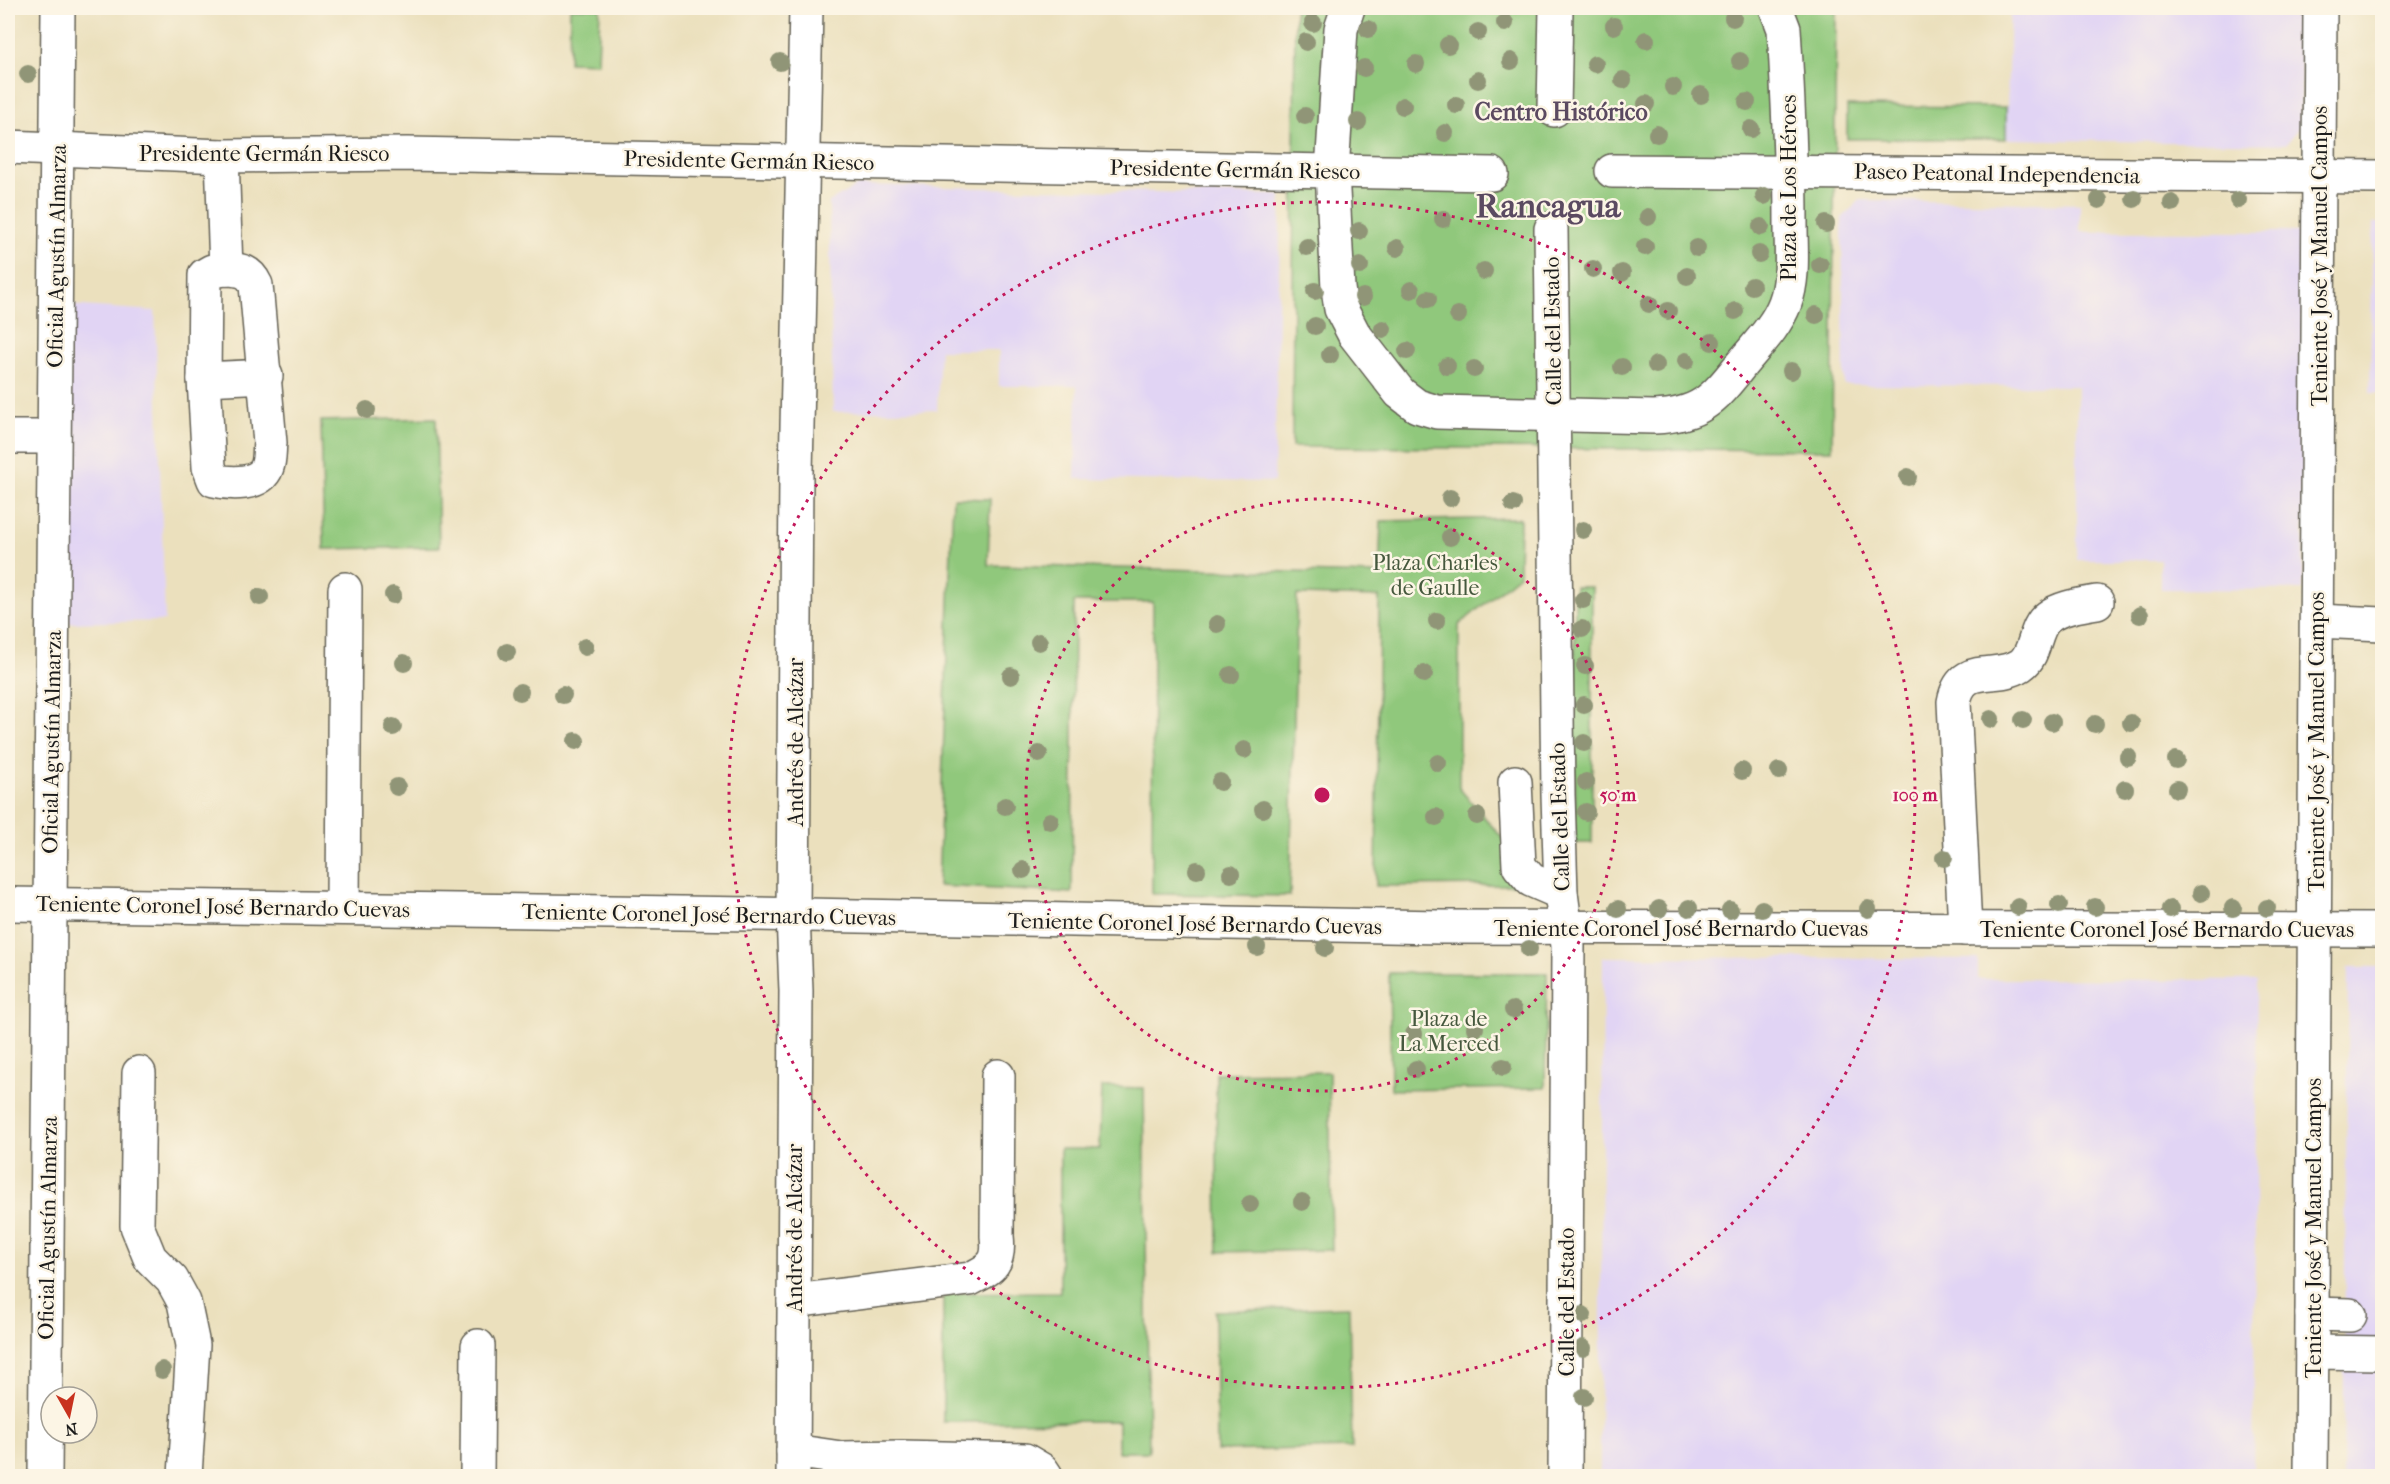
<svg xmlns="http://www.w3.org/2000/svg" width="2390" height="1484" viewBox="0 0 2390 1484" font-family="'IM FELL French Canon',serif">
<rect width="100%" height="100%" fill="#fcf5e5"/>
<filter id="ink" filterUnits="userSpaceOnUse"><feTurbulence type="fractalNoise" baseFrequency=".0167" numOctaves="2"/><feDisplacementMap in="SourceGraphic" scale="12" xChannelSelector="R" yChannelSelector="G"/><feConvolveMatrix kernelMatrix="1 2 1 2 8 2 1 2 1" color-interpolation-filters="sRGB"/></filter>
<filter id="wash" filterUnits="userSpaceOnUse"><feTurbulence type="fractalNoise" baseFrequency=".008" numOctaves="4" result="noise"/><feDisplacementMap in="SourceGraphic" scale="24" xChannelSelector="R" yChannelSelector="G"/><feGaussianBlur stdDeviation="1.35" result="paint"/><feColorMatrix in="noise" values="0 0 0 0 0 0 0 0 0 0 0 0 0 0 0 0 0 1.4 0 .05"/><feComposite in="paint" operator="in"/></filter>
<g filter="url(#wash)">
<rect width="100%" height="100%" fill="#ebe0bd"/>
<g fill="#e1d4f4">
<polygon points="2010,8 2301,8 2301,126 2286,144 2006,139"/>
<polygon points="859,185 1281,195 1274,482 1075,479 1077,386 999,386 999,350 940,350 937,410 833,412 829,202"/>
<polygon points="1860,200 2080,204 2080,232 2305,232 2303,590 2160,589 2160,560 2077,560 2077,386 1844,385 1842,218"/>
<polygon points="2373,223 2382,223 2382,393 2370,393"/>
<polygon points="67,305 155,311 165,621 68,623"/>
<polygon points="1603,957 1978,959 1978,979 2257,980 2253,1476 1600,1476"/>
<polygon points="2348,967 2382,967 2382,1476 2343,1476"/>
</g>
<g fill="#90c87b" stroke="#56724c" stroke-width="1.5">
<polygon points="570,8 600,8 598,63 569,62"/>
<polygon points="1295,8 1836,8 1832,450 1292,447"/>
<polygon points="1847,106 2006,107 2006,139 1847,139"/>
<polygon points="436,418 439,547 324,549 321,421"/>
<polygon points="953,498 990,499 988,565 1379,574 1381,521 1520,518 1519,575 1459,625 1459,788 1512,849 1514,885 1376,886 1379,597 1297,595 1290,896 1152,894 1153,602 1074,602 1072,893 938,886"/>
<rect x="1575" y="587" width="17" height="256"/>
<polygon points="1389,973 1547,973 1545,1088 1391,1090"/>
<polygon points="1329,1072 1332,1250 1218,1252 1216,1073"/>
<polygon points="1102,1087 1144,1088 1149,1452 1118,1452 1118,1421 943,1422 943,1293 1060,1292 1060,1149 1100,1149"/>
<polygon points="1349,1307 1352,1448 1217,1451 1215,1311"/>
</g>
</g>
<g filter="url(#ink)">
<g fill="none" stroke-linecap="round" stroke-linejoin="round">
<g stroke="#646154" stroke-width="36">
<g id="minor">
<path d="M1348,8L1341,29L1332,171L1338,288L1341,309L1354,334L1400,393L1417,406L1437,412L1654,417C1700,415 1713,400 1740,366C1756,346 1776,327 1785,303C1794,279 1791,251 1791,225C1791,160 1788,94 1784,29L1776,8"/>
<polyline points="1554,110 1556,8"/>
<polyline points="8,147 222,156 407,154 1492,174"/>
<polyline points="222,156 226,269"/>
<polyline points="1612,171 2382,177"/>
<polyline points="1551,229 1558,795 1561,893 1568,946 1565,1476"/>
<path d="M226,269C241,270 249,270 256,285L270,443C269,450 270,460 267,467C260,486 230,484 214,480L209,467L204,379L205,275L212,271Z"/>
<polyline points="204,379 266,376"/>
<polyline points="8,437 54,437"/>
<polyline points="2317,621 2382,624"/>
<polyline points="1515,782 1519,866 1531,880 1561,893"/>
<polyline points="343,908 345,589"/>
<path d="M1965,929L1954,702C1962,660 1994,682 2021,665C2037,654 2033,628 2048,617C2061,607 2081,605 2097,602"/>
<polyline points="139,1073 137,1226 150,1258 172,1280 184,1302 193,1345 185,1476"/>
<path d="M794,1301L970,1279C993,1268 1000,1262 997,1236L998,1076"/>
<polyline points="2312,1314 2350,1315"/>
<polyline points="2312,1352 2382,1353"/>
<polyline points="793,1451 841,1458 902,1457 1025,1460 1042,1470 1046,1476"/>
<polyline points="45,1476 58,8"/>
<polyline points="477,1476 478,1346"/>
<polyline points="793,1476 796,991 793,915 796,473 806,8"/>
<polyline points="2311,1476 2320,8"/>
</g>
</g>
<g stroke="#646154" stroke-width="36">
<polyline id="major" points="8,904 753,914 1441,927 2382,930"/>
</g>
<use href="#minor" stroke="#fff" stroke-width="33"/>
<use href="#major" stroke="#fff" stroke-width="33"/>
</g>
<g fill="#909577">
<circle cx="1733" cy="18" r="9"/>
<circle cx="1313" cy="23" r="9"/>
<circle cx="1505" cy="23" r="9"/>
<circle cx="1614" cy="26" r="9"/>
<circle cx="1368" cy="29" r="9"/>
<circle cx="1478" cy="32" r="9"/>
<circle cx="1646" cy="40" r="9"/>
<circle cx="1306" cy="42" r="9"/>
<circle cx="1448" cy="45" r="9"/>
<circle cx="1511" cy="61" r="9"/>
<circle cx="1740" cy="61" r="9"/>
<circle cx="780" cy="62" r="9"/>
<circle cx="1416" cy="64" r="9"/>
<circle cx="1595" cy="64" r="9"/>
<circle cx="1364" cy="68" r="9"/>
<circle cx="28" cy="74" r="9"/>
<circle cx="1478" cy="80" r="9"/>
<circle cx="1623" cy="80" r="9"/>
<circle cx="1673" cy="87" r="9"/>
<circle cx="1701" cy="95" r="9"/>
<circle cx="1747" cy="102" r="9"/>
<circle cx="1646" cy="104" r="9"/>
<circle cx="1456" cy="105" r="9"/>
<circle cx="1403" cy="106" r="9"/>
<circle cx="1305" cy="116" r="9"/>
<circle cx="1358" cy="122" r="9"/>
<circle cx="1751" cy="129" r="9"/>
<circle cx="1445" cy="133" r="9"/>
<circle cx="1657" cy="134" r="9"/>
<circle cx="1764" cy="196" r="9"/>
<circle cx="2134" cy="199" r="9"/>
<circle cx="2099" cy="200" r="9"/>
<circle cx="2238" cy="200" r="9"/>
<circle cx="2172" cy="203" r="9"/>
<circle cx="1648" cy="217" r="9"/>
<circle cx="1443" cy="219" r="9"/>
<circle cx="1826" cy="224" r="9"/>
<circle cx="1761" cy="227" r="9"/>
<circle cx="1359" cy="231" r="9"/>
<circle cx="1307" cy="247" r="9"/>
<circle cx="1645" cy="247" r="9"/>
<circle cx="1397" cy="248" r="9"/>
<circle cx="1697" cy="248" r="9"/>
<circle cx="1759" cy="254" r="9"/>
<circle cx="1820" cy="265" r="9"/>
<circle cx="1360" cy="266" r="9"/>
<circle cx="1593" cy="269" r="9"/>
<circle cx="1484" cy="271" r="9"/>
<circle cx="1622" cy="273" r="9"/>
<circle cx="1687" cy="276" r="9"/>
<circle cx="1752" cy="286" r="9"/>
<circle cx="1411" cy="290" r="9"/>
<circle cx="1315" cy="291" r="9"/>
<circle cx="1363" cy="297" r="9"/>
<circle cx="1428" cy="299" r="9"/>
<circle cx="1649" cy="304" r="9"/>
<circle cx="1668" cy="311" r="9"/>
<circle cx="1735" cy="311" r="9"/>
<circle cx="1458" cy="315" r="9"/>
<circle cx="1816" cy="315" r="9"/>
<circle cx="1315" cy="326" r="9"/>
<circle cx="1383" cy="329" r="9"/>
<circle cx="1712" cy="342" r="9"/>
<circle cx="1407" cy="351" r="9"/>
<circle cx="1330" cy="355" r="9"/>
<circle cx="1686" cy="361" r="9"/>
<circle cx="1656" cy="365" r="9"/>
<circle cx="1447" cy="366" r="9"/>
<circle cx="1622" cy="367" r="9"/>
<circle cx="1474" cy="369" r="9"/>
<circle cx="1791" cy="371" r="9"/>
<circle cx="367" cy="410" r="9"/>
<circle cx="1908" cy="477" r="9"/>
<circle cx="1450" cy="498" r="9"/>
<circle cx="1513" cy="504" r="9"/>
<circle cx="1583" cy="530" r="9"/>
<circle cx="1450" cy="537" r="9"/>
<circle cx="393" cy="595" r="9"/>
<circle cx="260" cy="597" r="9"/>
<circle cx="1583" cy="600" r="9"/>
<circle cx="2140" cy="615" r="9"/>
<circle cx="1437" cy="621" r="9"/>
<circle cx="1217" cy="624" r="9"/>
<circle cx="1582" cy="629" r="9"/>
<circle cx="1039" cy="642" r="9"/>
<circle cx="585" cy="647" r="9"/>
<circle cx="507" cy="652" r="9"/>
<circle cx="404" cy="663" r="9"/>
<circle cx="1585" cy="666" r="9"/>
<circle cx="1424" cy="674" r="9"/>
<circle cx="1231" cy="675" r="9"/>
<circle cx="1011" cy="676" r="9"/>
<circle cx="520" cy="692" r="9"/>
<circle cx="563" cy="695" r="9"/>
<circle cx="1584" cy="705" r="9"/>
<circle cx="1991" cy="719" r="9"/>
<circle cx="2023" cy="720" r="9"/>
<circle cx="2052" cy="722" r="9"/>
<circle cx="2131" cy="723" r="9"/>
<circle cx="2095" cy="724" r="9"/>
<circle cx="393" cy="727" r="9"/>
<circle cx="576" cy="741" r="9"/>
<circle cx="1584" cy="743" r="9"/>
<circle cx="1244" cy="750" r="9"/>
<circle cx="1039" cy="754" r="9"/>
<circle cx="2128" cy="757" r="9"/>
<circle cx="2176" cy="760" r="9"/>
<circle cx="1438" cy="763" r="9"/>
<circle cx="1742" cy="771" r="9"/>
<circle cx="1779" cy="771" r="9"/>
<circle cx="1220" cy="782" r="9"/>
<circle cx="1586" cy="782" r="9"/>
<circle cx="397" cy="787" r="9"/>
<circle cx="2125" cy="789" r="9"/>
<circle cx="2177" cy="789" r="9"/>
<circle cx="1005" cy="806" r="9"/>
<circle cx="1263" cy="809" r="9"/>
<circle cx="1586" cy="812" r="9"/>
<circle cx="1477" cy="816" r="9"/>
<circle cx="1436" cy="817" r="9"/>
<circle cx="1050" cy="821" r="9"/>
<circle cx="1944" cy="858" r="9"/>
<circle cx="1023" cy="870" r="9"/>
<circle cx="1197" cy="870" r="9"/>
<circle cx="1231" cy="874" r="9"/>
<circle cx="2201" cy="893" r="9"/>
<circle cx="2059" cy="905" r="9"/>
<circle cx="2018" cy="907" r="9"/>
<circle cx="2095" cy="907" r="9"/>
<circle cx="1689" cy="908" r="9"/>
<circle cx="2233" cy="908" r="9"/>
<circle cx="2267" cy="908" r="9"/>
<circle cx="1618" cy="909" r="9"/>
<circle cx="1659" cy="909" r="9"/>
<circle cx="1762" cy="909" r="9"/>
<circle cx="1868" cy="909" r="9"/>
<circle cx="2170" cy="909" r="9"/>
<circle cx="1730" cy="910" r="9"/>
<circle cx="1257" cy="947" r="9"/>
<circle cx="1325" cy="948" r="9"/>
<circle cx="1529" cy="949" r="9"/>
<circle cx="1513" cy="1010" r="9"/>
<circle cx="1475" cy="1028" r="9"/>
<circle cx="1414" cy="1034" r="9"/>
<circle cx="1503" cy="1067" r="9"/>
<circle cx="1416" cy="1069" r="9"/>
<circle cx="1302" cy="1202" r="9"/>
<circle cx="1250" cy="1204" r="9"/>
<circle cx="1583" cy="1315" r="9"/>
<circle cx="1583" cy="1348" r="9"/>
<circle cx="162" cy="1370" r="9"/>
<circle cx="1584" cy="1397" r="9"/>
</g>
</g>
<g fill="none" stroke="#c2185b" stroke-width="3" stroke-dasharray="3 6">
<circle cx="1322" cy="795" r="296"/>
<circle cx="1322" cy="795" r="593"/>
</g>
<g text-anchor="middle" stroke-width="5" stroke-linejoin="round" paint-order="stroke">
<g font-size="22" fill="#1c1c1c" stroke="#fcf5e5">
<text x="264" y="161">Presidente Germán Riesco</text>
<text transform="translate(749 160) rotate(1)" y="8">Presidente Germán Riesco</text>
<text transform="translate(1235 169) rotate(1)" y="8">Presidente Germán Riesco</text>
<text transform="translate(1997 173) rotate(1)" y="8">Paseo Peatonal Independencia</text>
<text transform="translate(1788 188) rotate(-90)" y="8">Plaza de Los Héroes</text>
<text transform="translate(56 256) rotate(-89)" y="8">Oficial Agustín Almarza</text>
<text transform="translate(2319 256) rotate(-90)" y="8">Teniente José y Manuel Campos</text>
<text transform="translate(1552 331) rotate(-91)" y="8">Calle del Estado</text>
<text transform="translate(51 742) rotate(-89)" y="8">Oficial Agustín Almarza</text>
<text transform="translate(795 742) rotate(-90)" y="8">Andrés de Alcázar</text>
<text transform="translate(2316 742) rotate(-90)" y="8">Teniente José y Manuel Campos</text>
<text transform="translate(1559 817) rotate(-92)" y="8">Calle del Estado</text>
<text transform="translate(223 906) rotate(1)" y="8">Teniente Coronel José Bernardo Cuevas</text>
<text transform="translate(709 914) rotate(1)" y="8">Teniente Coronel José Bernardo Cuevas</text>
<text transform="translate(1195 923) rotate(1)" y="8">Teniente Coronel José Bernardo Cuevas</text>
<text x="1681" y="936">Teniente Coronel José Bernardo Cuevas</text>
<text x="2167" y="937">Teniente Coronel José Bernardo Cuevas</text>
<text transform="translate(47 1228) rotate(-89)" y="8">Oficial Agustín Almarza</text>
<text transform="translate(794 1228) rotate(-90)" y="8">Andrés de Alcázar</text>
<text transform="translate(2313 1228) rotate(-90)" y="8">Teniente José y Manuel Campos</text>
<text transform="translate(1566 1302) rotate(-90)" y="8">Calle del Estado</text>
</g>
<g font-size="22" fill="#45583d" stroke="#fcf5e5">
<text x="1435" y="570">Plaza Charles<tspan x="1435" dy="25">de Gaulle</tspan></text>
<text x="1449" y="1026">Plaza de<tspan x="1449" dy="25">La Merced</tspan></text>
</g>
<g font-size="24" font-weight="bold" fill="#5b4a61" stroke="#fcf5e5">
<text x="1561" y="120">Centro Histórico</text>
</g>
<g font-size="34" font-weight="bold" fill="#5b4a61" stroke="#fcf5e5">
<text x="1548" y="217">Rancagua</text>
</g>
</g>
<circle cx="1322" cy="795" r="9" fill="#c2185b" stroke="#fcf5e5" stroke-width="3"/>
<g font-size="18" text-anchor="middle" font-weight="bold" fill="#c2185b" stroke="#fcf5e5" stroke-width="5" stroke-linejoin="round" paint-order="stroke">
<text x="1618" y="801">50 m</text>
<text x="1915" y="801">100 m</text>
</g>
<rect width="2390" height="1484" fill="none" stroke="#fcf5e5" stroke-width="30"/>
<g transform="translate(69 1415) rotate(171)"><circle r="28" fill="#fcf5e5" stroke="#a29e95" stroke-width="1.5"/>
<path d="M0-4.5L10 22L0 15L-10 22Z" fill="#c8321e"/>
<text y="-9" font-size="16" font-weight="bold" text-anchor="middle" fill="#1c1c1c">N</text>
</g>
</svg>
